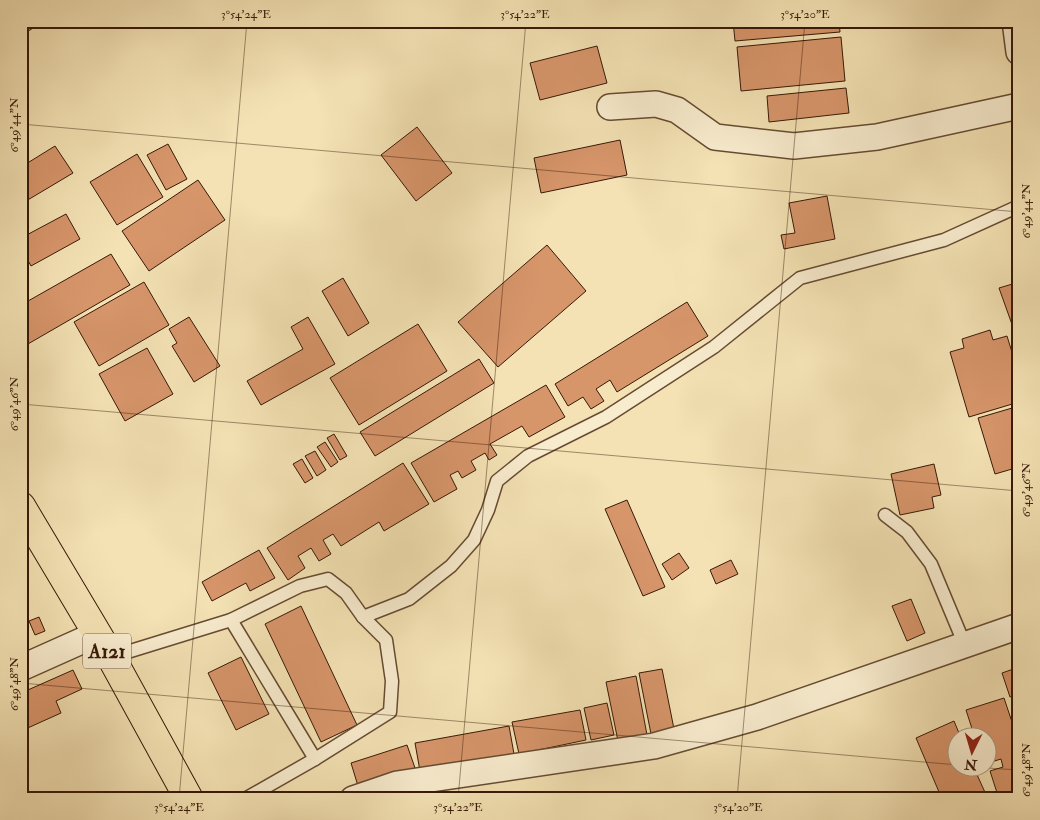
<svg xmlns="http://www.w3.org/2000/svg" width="1040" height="820" viewBox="0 0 1040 820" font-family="'IM FELL Double Pica',serif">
<rect width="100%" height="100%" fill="#f4e2b4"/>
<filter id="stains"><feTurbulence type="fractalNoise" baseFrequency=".004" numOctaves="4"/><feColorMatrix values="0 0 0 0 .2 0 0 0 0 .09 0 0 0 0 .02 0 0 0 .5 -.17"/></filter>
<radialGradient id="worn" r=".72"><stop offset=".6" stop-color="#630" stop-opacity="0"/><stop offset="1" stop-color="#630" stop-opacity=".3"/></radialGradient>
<g fill="#d7956a" stroke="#371907">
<polygon points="21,21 37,21 39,24 21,36"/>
<polygon points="733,21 839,21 840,32 735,41"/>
<polygon points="841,37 845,81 741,91 737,47"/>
<polygon points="597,46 607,83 540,100 530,63"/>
<polygon points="846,88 849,113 769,122 767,96"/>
<polygon points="417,127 452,173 416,201 381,155"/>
<polygon points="620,140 627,175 541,193 534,158"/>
<polygon points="168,144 187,179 166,190 147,155"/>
<polygon points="55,146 73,173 21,204 21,167"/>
<polygon points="137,154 163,197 117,225 90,182"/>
<polygon points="198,180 225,220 149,271 122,231"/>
<polygon points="827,196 835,239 784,249 781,235 795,233 789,203"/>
<polygon points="66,214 80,239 31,266 21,248 21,238"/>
<polygon points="547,245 586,291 498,367 458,322"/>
<polygon points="111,254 130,285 21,348 21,305"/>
<polygon points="343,278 369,323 348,336 322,291"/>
<polygon points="144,282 169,325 99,366 74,322"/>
<polygon points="1019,282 1019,344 999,288"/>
<polygon points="687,302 708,336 617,392 610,380 596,389 604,401 591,409 583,397 568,406 555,384"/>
<polygon points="189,317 220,366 194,382 172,346 177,343 169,329"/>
<polygon points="308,317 335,364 261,405 247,381 303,349 291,327"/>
<polygon points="418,324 447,371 359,425 330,378"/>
<polygon points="990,330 993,340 1007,336 1019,375 1019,402 969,417 950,352 964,348 962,339"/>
<polygon points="147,348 173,394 125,421 99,374"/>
<polygon points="479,359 494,383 375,456 360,432"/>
<polygon points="546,385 565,417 529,437 522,426 490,444 497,455 489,460 485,453 471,461 476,470 462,478 458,471 450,475 457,489 434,502 411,463"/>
<polygon points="1019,406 1019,467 995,474 978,418"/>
<polygon points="334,434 347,456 340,460 327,438"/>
<polygon points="325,442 338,462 331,467 317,447"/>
<polygon points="315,451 326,470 317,476 305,456"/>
<polygon points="302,459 313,478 305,483 293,464"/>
<polygon points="403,463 429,504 384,531 379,522 341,546 333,534 323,540 331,554 319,561 311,548 298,556 305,568 288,580 267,548"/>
<polygon points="934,464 941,495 932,497 934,508 900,515 891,474"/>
<polygon points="627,500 665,587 643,596 605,509"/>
<polygon points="259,550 275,578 250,591 246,583 212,601 202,582"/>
<polygon points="679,553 689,568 672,580 662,564"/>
<polygon points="731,560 738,574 716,584 710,570"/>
<polygon points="911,599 925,633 907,641 892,606"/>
<polygon points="301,606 357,725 321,742 265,624"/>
<polygon points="39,617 45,631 35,635 29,621"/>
<polygon points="241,657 269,714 236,730 208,673"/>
<polygon points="1019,667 1019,694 1010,697 1002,673"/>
<polygon points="662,669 674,729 651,734 639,673"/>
<polygon points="73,670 82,689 56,701 61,713 21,731 21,693"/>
<polygon points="636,676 647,735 618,741 606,682"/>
<polygon points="1004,698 1019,743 1019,799 999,799 990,771 1003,767 1001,759 988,763 988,738 975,738 966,710"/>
<polygon points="607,703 614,735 591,740 584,708"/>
<polygon points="580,710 586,740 519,754 512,722"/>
<polygon points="954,721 961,738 958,738 958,768 974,768 988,799 942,799 916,738"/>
<polygon points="509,726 514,754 420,771 415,743"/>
<polygon points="407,745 415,768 358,786 351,763"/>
</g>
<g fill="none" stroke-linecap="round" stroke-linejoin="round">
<g stroke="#664b32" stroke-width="15">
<g id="service">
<polyline points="885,515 907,532 931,564 964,643"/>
<polyline points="363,617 409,599 451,566 474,540 488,510 497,481 528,456 606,417 714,347 800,278 944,240 1019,206"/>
<polyline points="231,620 315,759"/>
<polyline points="111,657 231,620 300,586 328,579 346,593 363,617 386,640 392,681 390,712 315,759 245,799"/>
</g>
</g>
<g stroke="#664b32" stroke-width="28">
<g id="minor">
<polyline points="1015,21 1019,52"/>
<polyline points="610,107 656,104 677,110 715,137 794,146 877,137 1019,106"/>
<polyline points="21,668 97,634"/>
<polyline points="353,799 397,784 654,746 757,717 1019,626"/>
</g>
</g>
<g stroke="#371907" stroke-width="30">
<polyline id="primary" points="21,506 111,657 189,799"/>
</g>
<use href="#service" stroke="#f8ecce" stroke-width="12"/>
<use href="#minor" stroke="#f8ecce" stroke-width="25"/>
<use href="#primary" stroke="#f4e2b4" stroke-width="28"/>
</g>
<path fill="none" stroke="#371907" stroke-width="1" stroke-opacity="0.45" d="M21,124L1019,212M21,404L1019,491M21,683L958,765M987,768L1019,770M179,799L247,21M458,799L526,21M737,799L805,21M1016,799L1019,770"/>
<g text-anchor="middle" stroke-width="4" stroke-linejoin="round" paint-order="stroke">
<rect fill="#f8ecce" stroke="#715843" stroke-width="1" x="83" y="633.5" width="48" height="35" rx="4"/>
<g font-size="20" font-weight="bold" fill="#371907">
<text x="107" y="658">A121</text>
</g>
</g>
<rect width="1040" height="820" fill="none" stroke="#f4e2b4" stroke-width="55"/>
<g transform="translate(972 752) rotate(185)"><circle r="24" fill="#f8ecce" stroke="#ab987e"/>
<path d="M0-4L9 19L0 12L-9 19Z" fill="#8f2418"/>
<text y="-8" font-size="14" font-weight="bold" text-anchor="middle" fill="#371907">N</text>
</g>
<rect x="28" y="28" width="984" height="764" fill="none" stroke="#371907" stroke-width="2"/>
<g font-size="12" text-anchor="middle" fill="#371907">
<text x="246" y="18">3°54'24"E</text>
<text x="525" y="18">3°54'22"E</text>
<text x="805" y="18">3°54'20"E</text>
<text transform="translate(14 125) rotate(-90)" y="4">6°49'44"N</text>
<text transform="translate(1026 211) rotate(-90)" y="4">6°49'44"N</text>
<text transform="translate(14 404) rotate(-90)" y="4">6°49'46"N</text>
<text transform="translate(1026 490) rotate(-90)" y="4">6°49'46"N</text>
<text transform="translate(14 684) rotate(-90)" y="4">6°49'48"N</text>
<text transform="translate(1026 770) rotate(-90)" y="4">6°49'48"N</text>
<text x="179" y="811">3°54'24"E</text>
<text x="458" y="811">3°54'22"E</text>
<text x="738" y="811">3°54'20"E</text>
</g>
<rect width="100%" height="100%" filter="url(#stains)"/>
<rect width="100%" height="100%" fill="url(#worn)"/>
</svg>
